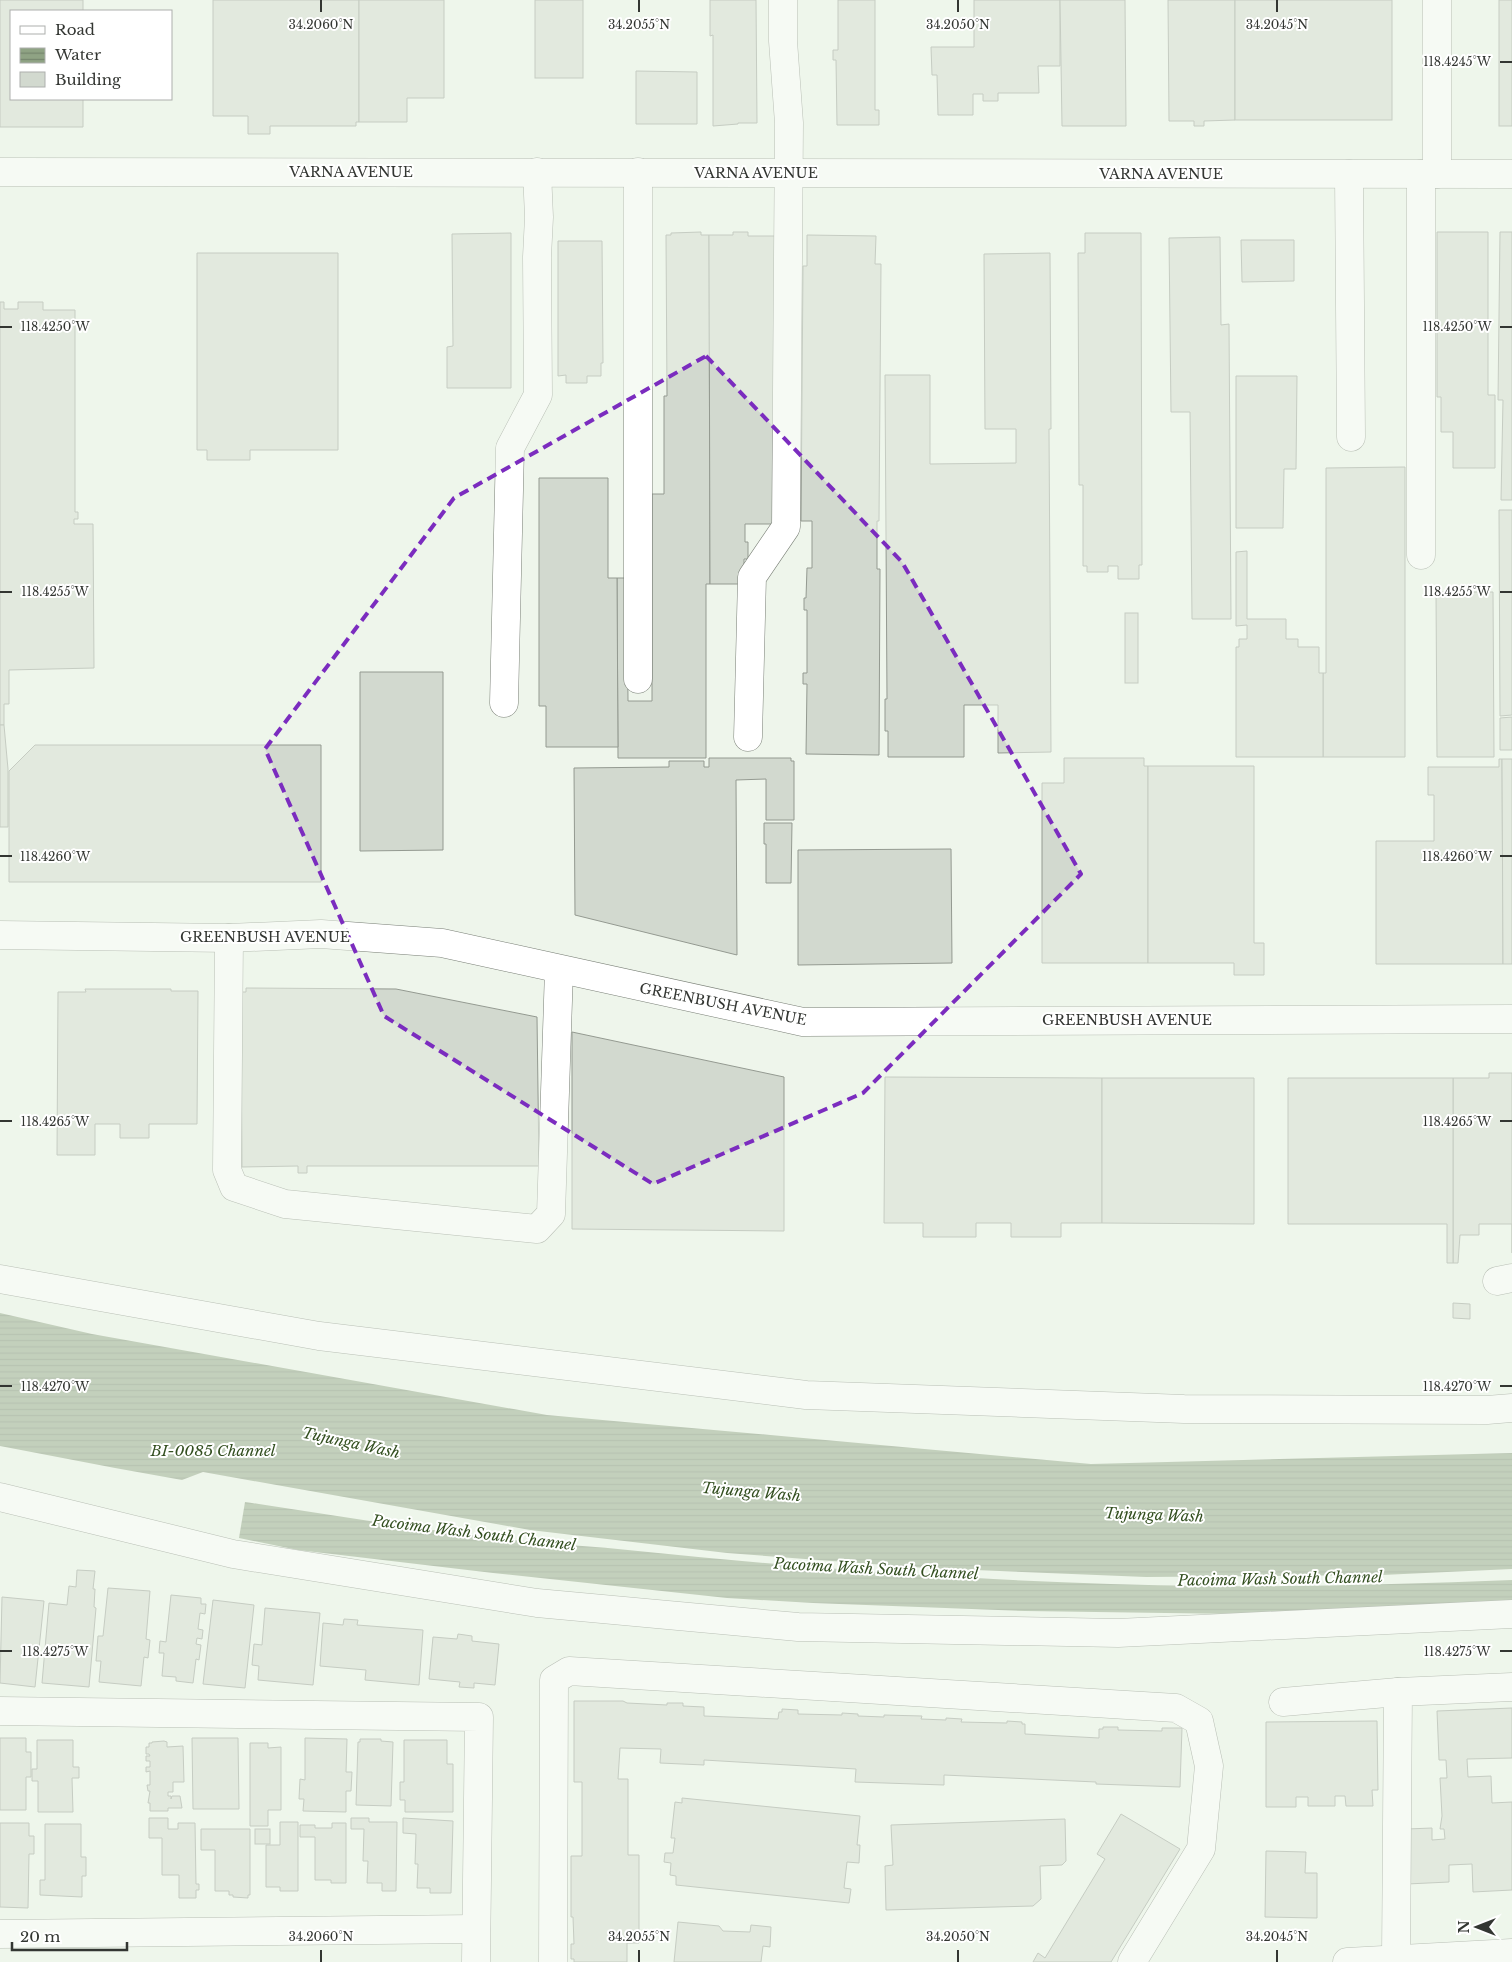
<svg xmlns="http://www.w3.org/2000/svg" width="1512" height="1962" viewBox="0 0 1512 1962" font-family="'Libre Baskerville',serif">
<defs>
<pattern id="water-rules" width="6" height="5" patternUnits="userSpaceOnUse" patternTransform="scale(1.25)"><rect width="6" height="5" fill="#8fa384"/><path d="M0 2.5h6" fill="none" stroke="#75866d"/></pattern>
</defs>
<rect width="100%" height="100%" fill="#eef5eb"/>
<g fill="url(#water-rules)">
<polygon points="0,1313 92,1334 547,1415 1091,1464 1512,1453 1512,1569 1382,1575 1146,1577 926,1568 727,1553 530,1530 203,1472 182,1480 115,1468 0,1446"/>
<path d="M245,1502C331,1515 417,1529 504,1539C548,1544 593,1546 638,1551C826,1570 1016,1584 1205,1586C1308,1587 1410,1584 1512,1580V1605L1236,1614L1025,1611L813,1603L727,1598L493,1573L298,1550L239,1538Z"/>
</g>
<g fill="#d2d9cf" stroke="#949a91">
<polygon points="0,0 83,0 83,11 11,11 11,99 83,99 83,127 0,127"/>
<polygon points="213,0 359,0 359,122 356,122 356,126 270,126 270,134 248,134 248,116 213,116"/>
<polygon points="359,0 444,0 444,98 407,98 407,122 359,122"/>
<rect x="535" y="0" width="48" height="78"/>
<polygon points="710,0 756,0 757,123 738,123 738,124 713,126 713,35 710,36"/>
<polygon points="838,0 875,0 875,110 879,110 879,125 837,125 836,60 833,60 833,50 838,50"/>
<polygon points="974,0 1060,0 1060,66 1038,66 1039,93 998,93 998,101 983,101 983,94 973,94 973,115 938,115 937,75 932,75 931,47 974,47"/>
<polygon points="1060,0 1125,0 1126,126 1062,126"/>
<polygon points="1168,0 1235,0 1235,120 1204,121 1204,126 1194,126 1194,121 1169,121"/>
<rect x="1235" y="0" width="157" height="120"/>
<rect x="1499" y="0" width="13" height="126"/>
<polygon points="636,71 697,72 697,124 636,124"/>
<polygon points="701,232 701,235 709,235 710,584 706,584 706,758 618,758 617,578 627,578 628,701 652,701 652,494 664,494 664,396 667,396 666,235 671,235 671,233"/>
<polygon points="733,232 748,232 748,236 776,236 777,524 745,524 745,542 748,542 748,559 744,559 744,584 710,584 709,235 733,235"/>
<polygon points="1437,232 1488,232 1488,395 1495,395 1495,468 1453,468 1453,432 1441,432 1441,397 1437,397"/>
<polygon points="1500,232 1512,232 1512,500 1501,500 1503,400 1498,400"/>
<polygon points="511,233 511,388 447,388 447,347 453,346 452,234"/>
<polygon points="1085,233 1141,233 1142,565 1139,565 1139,579 1118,579 1118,566 1108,566 1108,572 1087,572 1087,566 1083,566 1083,485 1079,485 1078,253 1085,253"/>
<polygon points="807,235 876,236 875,264 881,264 879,521 877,521 877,569 880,569 879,755 806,754 807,684 803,684 803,673 807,673 807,610 804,610 804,598 806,598 807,568 812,568 812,521 801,521 803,266 807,266"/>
<polygon points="1220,237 1221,325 1229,324 1231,619 1192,619 1190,412 1171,412 1169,238"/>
<polygon points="1241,240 1294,240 1294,281 1242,282"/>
<polygon points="558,241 602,241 603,363 601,363 601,376 587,376 587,383 566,383 566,375 558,376"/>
<polygon points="197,253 338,253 338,450 250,450 250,460 207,460 207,450 197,450"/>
<polygon points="1050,253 1051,429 1049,429 1051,752 998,753 998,705 964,705 964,757 888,757 888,731 885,731 885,699 887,699 885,375 930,375 930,464 1016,463 1016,429 985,429 984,254"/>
<polygon points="0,302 4,302 4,309 18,309 18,302 43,302 43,310 75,310 75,512 78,512 78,519 74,519 74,524 93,524 94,668 9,670 9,704 4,704 4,725 0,725"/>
<polygon points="1236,376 1297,376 1296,469 1284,469 1283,528 1236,528"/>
<polygon points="1405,467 1405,757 1323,757 1323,673 1326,673 1326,468"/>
<polygon points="539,478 608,478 608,578 617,578 618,747 546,747 546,706 539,706"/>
<polygon points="1499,510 1512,510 1512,715 1500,716"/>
<polygon points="1247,551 1247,619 1286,619 1286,639 1298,639 1298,647 1319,647 1319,673 1323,673 1323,757 1236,757 1236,647 1239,647 1239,639 1247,639 1247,625 1236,626 1236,552"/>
<polygon points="1436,592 1493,592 1494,757 1437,757"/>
<rect x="1125" y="613" width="13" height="70"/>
<polygon points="360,672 443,672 443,850 360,851"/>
<polygon points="1512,717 1512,750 1500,750 1500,718"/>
<polygon points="0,725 4,725 8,769 8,827 0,827"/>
<polygon points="35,745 321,745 321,882 9,882 9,771"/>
<polygon points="709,758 791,758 791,761 794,761 794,820 766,820 766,779 736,780 737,955 575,915 574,768 669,767 669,761 704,761 704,767 709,767"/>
<polygon points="1064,758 1144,758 1144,766 1148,766 1148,963 1042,963 1042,783 1064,783"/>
<polygon points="1499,759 1502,759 1503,964 1376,964 1376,841 1434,841 1434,795 1428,795 1428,767 1499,767"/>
<polygon points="1502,759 1512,759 1512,964 1503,964"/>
<polygon points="1148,766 1254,766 1254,943 1264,943 1264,975 1234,975 1234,963 1148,963"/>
<polygon points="764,823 792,823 791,883 766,883 766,844 764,844"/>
<polygon points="951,849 952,963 798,965 798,850"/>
<polygon points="246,988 396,989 537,1017 539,1166 307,1166 307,1173 298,1173 298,1166 242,1167 241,992 246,992"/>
<polygon points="85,989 171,989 171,991 198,991 197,1124 149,1124 149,1138 120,1138 120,1124 95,1124 95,1155 57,1155 58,992 86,992"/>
<polygon points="572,1032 784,1077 784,1231 572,1229"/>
<polygon points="1489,1073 1512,1073 1512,1253 1512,1224 1479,1224 1479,1235 1460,1235 1458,1263 1453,1263 1453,1078 1489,1078"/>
<polygon points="885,1077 1102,1078 1102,1223 1061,1223 1061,1237 1011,1237 1011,1223 976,1223 976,1237 923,1237 923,1223 884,1223"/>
<polygon points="1102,1078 1254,1078 1254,1224 1102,1223"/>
<polygon points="1288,1078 1453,1078 1453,1263 1447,1263 1447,1224 1288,1224"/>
<polygon points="1453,1303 1470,1304 1470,1319 1453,1318"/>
<polygon points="77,1570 95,1571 93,1589 95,1589 94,1607 96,1608 89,1687 42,1683 49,1603 67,1605 69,1586 76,1587"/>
<polygon points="108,1588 150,1591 146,1639 150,1640 148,1658 144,1657 141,1686 99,1682 101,1661 96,1661 98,1636 103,1636"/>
<polygon points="171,1595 201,1598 201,1604 206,1604 205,1614 200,1613 198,1629 203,1630 202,1639 197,1638 196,1644 201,1645 199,1660 196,1659 193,1683 176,1681 176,1677 162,1676 164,1653 159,1653 160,1641 166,1642"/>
<polygon points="2,1597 44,1601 35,1687 0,1683"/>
<polygon points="213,1600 254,1605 245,1688 203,1684"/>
<polygon points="265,1608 320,1613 313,1685 258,1680 259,1666 252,1665 254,1644 262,1645"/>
<polygon points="344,1619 358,1620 357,1625 423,1630 419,1685 365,1680 366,1670 320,1666 323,1623 343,1625"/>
<polygon points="458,1634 472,1636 472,1641 499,1644 495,1685 474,1683 474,1688 459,1687 460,1682 429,1679 433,1637 457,1639"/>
<polygon points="574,1701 623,1701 627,1703 667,1705 667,1703 683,1703 683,1706 704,1707 704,1716 778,1719 779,1712 782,1712 782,1709 798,1710 798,1714 842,1715 842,1713 858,1714 858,1716 884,1717 884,1715 922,1716 921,1719 946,1720 946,1718 962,1719 961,1722 1007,1723 1007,1721 1022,1722 1022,1724 1025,1724 1025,1734 1099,1738 1099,1729 1103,1729 1103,1727 1118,1727 1118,1730 1162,1731 1162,1728 1182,1728 1180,1787 1096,1784 1096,1782 944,1775 944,1785 855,1782 856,1769 704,1760 704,1765 660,1763 661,1749 620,1748 618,1779 628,1779 628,1855 639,1855 639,1943 627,1943 627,1962 574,1962 574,1959 571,1959 571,1944 574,1944 573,1917 571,1917 571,1856 582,1856 582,1782 574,1782"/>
<polygon points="1512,1708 1512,1758 1467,1759 1468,1777 1491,1776 1492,1803 1512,1802 1512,1890 1473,1892 1472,1864 1449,1865 1449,1882 1407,1884 1407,1829 1432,1828 1432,1840 1445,1839 1444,1829 1440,1829 1442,1816 1440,1778 1447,1778 1446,1760 1439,1760 1437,1711"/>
<polygon points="1377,1721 1378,1790 1372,1790 1373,1806 1346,1806 1345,1796 1335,1796 1335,1806 1308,1806 1308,1797 1296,1797 1296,1807 1266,1807 1266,1722"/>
<polygon points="0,1738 26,1738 26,1752 31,1752 31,1777 26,1777 26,1810 0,1810"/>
<polygon points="192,1738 238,1738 239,1809 193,1809"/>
<polygon points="305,1738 347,1739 346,1772 352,1772 351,1791 346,1791 346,1812 303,1811 304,1799 299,1799 300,1779 305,1780"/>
<polygon points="360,1739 381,1739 381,1741 393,1742 391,1806 356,1805 358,1742 360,1742"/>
<polygon points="37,1740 73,1740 73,1767 79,1767 79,1778 72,1778 73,1812 38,1812 38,1781 32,1781 32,1769 37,1769"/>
<polygon points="404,1740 447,1740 447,1764 453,1764 453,1812 405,1812 405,1800 400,1800 400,1782 404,1782"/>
<polygon points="164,1741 167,1742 167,1747 183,1746 184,1782 173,1782 173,1792 168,1792 168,1796 171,1796 171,1799 172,1796 180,1796 182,1808 168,1808 168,1811 150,1811 150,1803 148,1803 150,1791 148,1791 147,1785 150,1785 150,1771 146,1772 146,1767 150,1767 150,1761 146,1761 146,1756 150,1756 149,1754 146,1754 146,1747 149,1747 149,1743 152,1743 152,1742"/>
<polygon points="250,1743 268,1743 268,1748 281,1747 281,1810 268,1810 268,1826 250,1826"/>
<polygon points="682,1798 860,1816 857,1845 860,1845 859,1863 847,1862 844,1888 851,1889 849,1903 676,1885 676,1876 670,1875 671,1863 664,1862 665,1853 673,1853 675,1838 671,1838 675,1802 682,1803"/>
<polygon points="1121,1814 1180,1849 1111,1962 1033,1962 1038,1953 1045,1958 1105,1859 1097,1854"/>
<polygon points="149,1818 168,1818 168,1829 178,1829 178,1823 195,1823 196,1884 199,1884 199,1890 196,1890 196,1898 179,1898 179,1875 162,1875 162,1838 149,1838"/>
<polygon points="351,1818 369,1818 369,1822 397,1822 396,1891 382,1891 382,1883 367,1883 368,1861 363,1861 364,1829 351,1829"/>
<polygon points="403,1818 453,1821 451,1893 430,1893 430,1888 417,1888 418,1864 415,1864 416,1834 403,1833"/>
<polygon points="1065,1819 1066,1861 1062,1865 1040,1866 1041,1899 1033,1906 886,1910 885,1866 893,1865 891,1825"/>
<polygon points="280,1822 298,1822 298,1891 280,1891 280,1887 266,1887 266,1845 280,1845"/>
<polygon points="0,1823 29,1823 29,1836 34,1836 34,1854 29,1854 28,1908 0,1907"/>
<polygon points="332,1823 346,1823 346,1883 331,1883 331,1880 315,1880 315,1837 300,1837 300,1825 315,1825 315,1828 332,1828"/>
<polygon points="45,1824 81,1824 81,1857 86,1857 86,1876 82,1876 82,1897 40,1895 40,1880 45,1880"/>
<polygon points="201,1829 250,1829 250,1895 248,1895 248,1898 233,1897 233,1895 229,1895 229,1891 215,1891 215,1850 201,1850"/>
<rect x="255" y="1829" width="15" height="15"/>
<polygon points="1266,1851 1306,1852 1305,1873 1317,1873 1317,1918 1265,1917"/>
<polygon points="678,1922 719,1926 723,1931 750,1932 751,1925 771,1927 770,1947 763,1946 761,1962 674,1962"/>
</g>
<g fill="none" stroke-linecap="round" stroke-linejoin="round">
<g stroke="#797f76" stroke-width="29">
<g id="minor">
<polyline points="1437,0 1437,174"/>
<polyline points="0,172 1512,174"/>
<polyline points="638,172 638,679"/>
<polyline points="1349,174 1351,437"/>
<polyline points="1421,174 1421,555"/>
<polyline points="504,703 510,448 538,395 537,257 539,217 537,172"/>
<polyline points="748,737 752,577 786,527 789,123 783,41 783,0"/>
<polyline points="0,935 229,938 321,934 442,943 803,1022 1512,1019"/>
<polyline points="229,938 227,1170 234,1187 285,1204 537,1229 551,1214 559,970"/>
<polyline points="0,1279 319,1336 806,1395 1184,1409 1487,1410 1512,1408"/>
<polyline points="1497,1281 1512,1278"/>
<polyline points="0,1497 233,1554 537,1603 798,1627 1118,1633 1512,1614"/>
<polyline points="1283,1702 1398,1692"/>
<polyline points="0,1711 479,1717 476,1962"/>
<polyline points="0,1934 476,1929"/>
<polyline points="1396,1958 1398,1692 1512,1687"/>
<polyline points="553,1962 554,1680 569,1671 1176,1708 1199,1721 1209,1766 1201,1849 1132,1962"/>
<polyline points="1347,1962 1512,1953"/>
</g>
</g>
<use href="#minor" stroke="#fff" stroke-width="28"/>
</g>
<path d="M0 0H1512V1962H0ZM706,356L902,562L1081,874L863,1093L653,1184L384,1016L265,749L454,498Z" fill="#eef5eb" fill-opacity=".55" fill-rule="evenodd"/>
<path fill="none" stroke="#7b2cbf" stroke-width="4" stroke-dasharray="10 6" stroke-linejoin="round" d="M706,356L902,562L1081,874L863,1093L653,1184L384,1016L265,749L454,498Z"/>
<path fill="none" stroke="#333632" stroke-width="2" d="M321,0V12M639,0V12M958,0V12M1277,0V12M1500,62H1512M0,327H12M1500,327H1512M0,592H12M1500,592H1512M0,856H12M1500,856H1512M0,1121H12M1500,1121H1512M0,1386H12M1500,1386H1512M0,1651H12M1500,1651H1512M321,1950V1962M639,1950V1962M958,1950V1962M1277,1950V1962"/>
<g text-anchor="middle" stroke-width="4" stroke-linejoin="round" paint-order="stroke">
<g font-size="14" fill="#333632" stroke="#fff">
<text x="351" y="177">VARNA AVENUE</text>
<text x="756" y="178">VARNA AVENUE</text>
<text x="1161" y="179">VARNA AVENUE</text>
<text x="265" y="942">GREENBUSH AVENUE</text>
<text transform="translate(723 1004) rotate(11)" y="5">GREENBUSH AVENUE</text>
<text x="1127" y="1025">GREENBUSH AVENUE</text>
</g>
<g font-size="15" font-style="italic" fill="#334f20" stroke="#fff">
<text transform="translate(351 1443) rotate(12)" y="5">Tujunga Wash</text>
<text x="213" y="1456">BI-0085 Channel</text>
<text transform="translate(751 1492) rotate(5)" y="5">Tujunga Wash</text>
<text transform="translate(1154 1515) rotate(2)" y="5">Tujunga Wash</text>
<text transform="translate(474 1533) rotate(7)" y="5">Pacoima Wash South Channel</text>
<text transform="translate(876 1569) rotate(3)" y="5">Pacoima Wash South Channel</text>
<text transform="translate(1280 1579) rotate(-1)" y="5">Pacoima Wash South Channel</text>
</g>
</g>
<g font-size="12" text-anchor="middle" fill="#333632" stroke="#fff" stroke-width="4" stroke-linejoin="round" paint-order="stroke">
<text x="321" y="29">34.2060°N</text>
<text x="639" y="29">34.2055°N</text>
<text x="958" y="29">34.2050°N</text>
<text x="1277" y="29">34.2045°N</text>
<text x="1457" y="66">118.4245°W</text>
<text x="1457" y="331">118.4250°W</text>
<text x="55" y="331">118.4250°W</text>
<text x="1457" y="596">118.4255°W</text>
<text x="55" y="596">118.4255°W</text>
<text x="1457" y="861">118.4260°W</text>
<text x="55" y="861">118.4260°W</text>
<text x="1457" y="1126">118.4265°W</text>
<text x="55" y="1126">118.4265°W</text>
<text x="1457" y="1391">118.4270°W</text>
<text x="55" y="1391">118.4270°W</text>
<text x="1457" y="1656">118.4275°W</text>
<text x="55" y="1656">118.4275°W</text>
<text x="321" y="1941">34.2060°N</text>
<text x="639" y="1941">34.2055°N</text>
<text x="958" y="1941">34.2050°N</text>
<text x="1277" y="1941">34.2045°N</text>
</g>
<rect x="10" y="10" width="162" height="90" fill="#ffffff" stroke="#adafad"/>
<rect x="20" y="26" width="25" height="8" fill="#ffffff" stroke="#adafad"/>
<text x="55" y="35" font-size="15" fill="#333632">Road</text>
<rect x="20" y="48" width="25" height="15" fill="url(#water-rules)" stroke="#adafad"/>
<text x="55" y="60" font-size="15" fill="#333632">Water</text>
<rect x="20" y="72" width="25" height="15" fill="#d2d9cf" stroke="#adafad"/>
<text x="55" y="85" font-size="15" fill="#333632">Building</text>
<g transform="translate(1477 1927) rotate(270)" stroke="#ffffff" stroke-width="4" paint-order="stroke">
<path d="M0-4L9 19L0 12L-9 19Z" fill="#333632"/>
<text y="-8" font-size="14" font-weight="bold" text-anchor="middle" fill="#333632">N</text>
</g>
<path d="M12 1942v8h115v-8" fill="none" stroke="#333632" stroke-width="2.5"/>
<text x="20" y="1942" font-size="15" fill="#333632" stroke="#ffffff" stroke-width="4" paint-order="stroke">20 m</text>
</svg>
